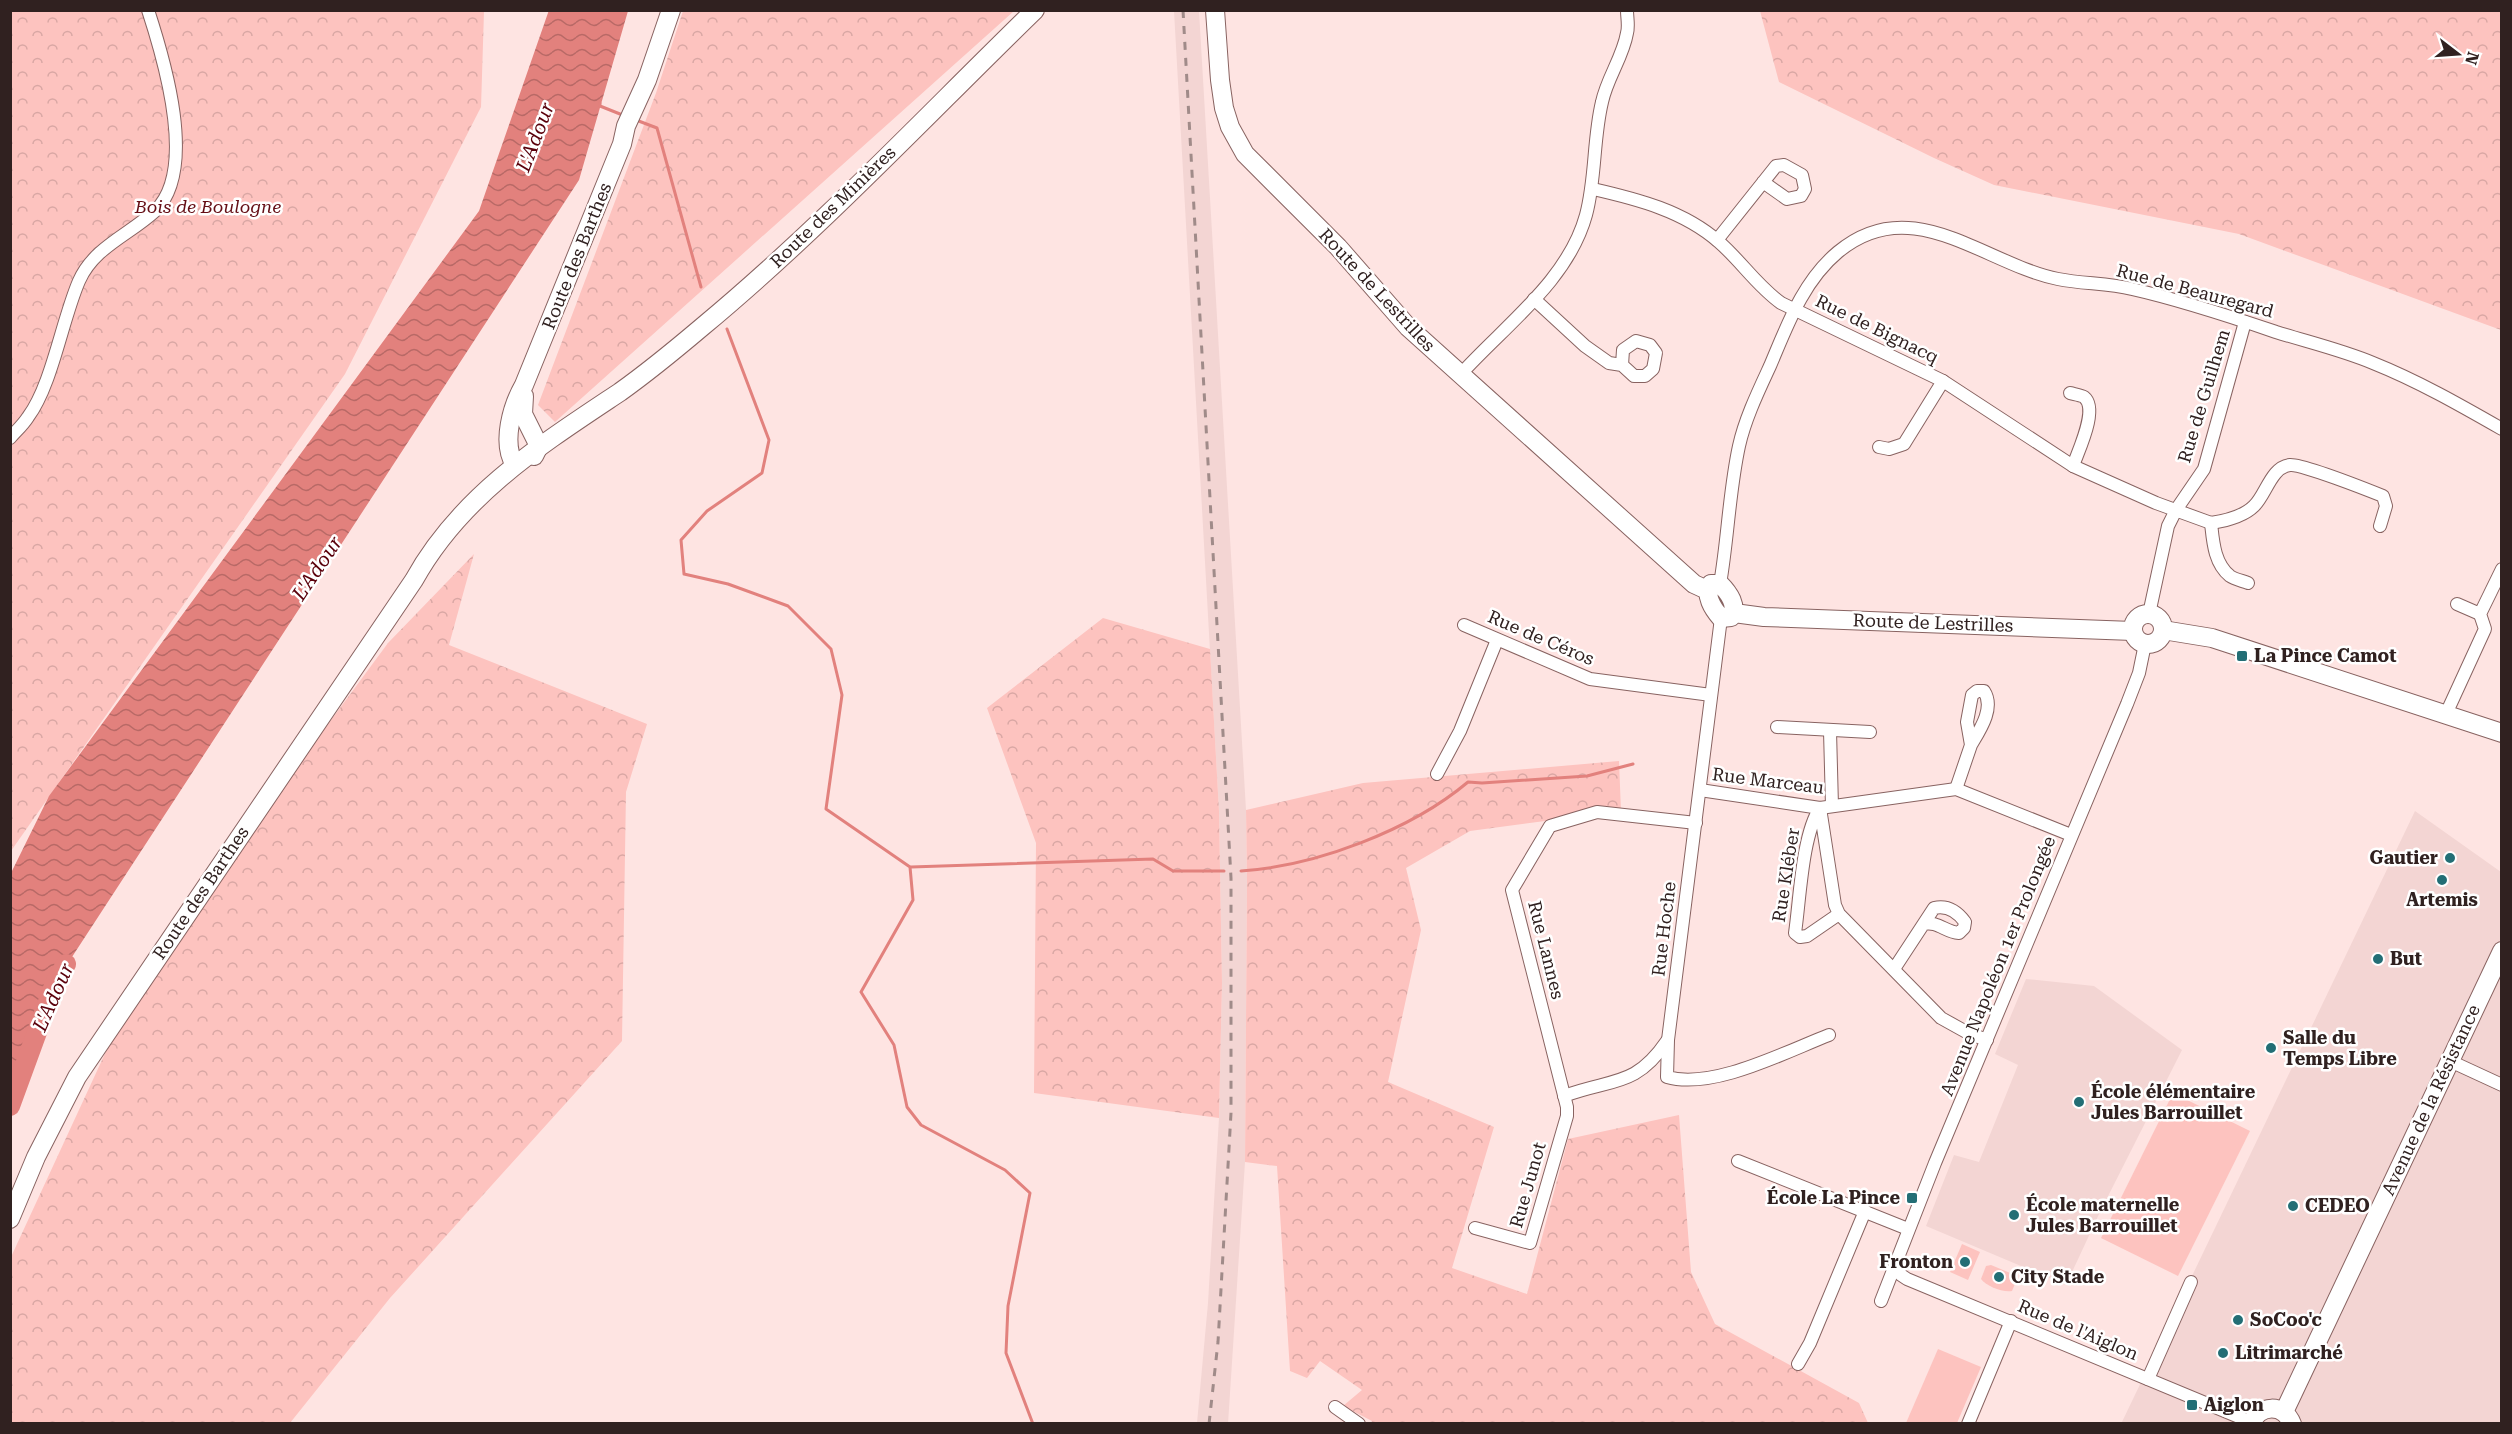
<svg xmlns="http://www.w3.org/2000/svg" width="2512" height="1434" viewBox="0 0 2512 1434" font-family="'Roboto Serif',serif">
<defs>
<pattern id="forest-crowns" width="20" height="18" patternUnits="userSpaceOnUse" patternTransform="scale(1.5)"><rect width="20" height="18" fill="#fdc3bf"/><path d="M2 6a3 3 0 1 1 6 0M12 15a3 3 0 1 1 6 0" fill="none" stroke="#d9a7a4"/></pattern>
<pattern id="water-waves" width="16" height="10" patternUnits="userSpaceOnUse" patternTransform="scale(1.5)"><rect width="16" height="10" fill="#e2817d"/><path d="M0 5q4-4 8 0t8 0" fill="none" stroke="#b86966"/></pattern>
</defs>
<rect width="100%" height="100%" fill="#fee4e2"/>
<g fill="#f3d5d3">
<polygon points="1174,11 1199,11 1246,810 1247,880 1245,1162 1228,1424 1197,1423 1208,1303 1219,1118 1222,983 1219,811"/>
<polygon points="2415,811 2501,872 2501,1423 2121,1424"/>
<polygon points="2026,979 2094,986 2182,1050 2100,1212 2066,1285 1926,1226 1954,1155 1979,1162 2018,1065 1995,1054"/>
</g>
<g fill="url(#forest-crowns)">
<polygon points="11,11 484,11 481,107 345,374 11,851"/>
<polygon points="683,11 1014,11 555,422 538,405 656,93"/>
<polygon points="1760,11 2501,11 2501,330 2239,234 1994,185 1934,158 1779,82"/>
<polygon points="474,554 449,645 647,724 626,792 622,1041 390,1298 290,1423 11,1424 11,1257 139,980 388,643"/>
<polygon points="1103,618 1210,649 1219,811 1222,983 1219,1118 1034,1093 1036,843 987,708"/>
<polygon points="1619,761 1621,811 1470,831 1406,868 1421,930 1388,1082 1494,1127 1452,1268 1527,1294 1568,1139 1679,1115 1691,1272 1715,1324 1859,1403 1868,1423 1371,1423 1372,1421 1343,1406 1362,1390 1320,1361 1307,1378 1290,1371 1277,1166 1245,1162 1247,880 1246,810 1363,783"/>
</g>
<g fill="#fdc3bf">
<polygon points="2173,1093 2250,1131 2178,1276 2101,1238"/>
<polygon points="1962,1244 1980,1252 1968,1280 1950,1272"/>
<path d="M1991,1265L2015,1275L2017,1279L2012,1291C2003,1293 1986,1286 1981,1279L1986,1266Z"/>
<polygon points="1938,1349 1981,1367 1957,1423 1906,1423"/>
</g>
<polygon fill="url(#water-waves)" points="549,10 628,11 579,180 55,983 11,1106 11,873 49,796 479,211"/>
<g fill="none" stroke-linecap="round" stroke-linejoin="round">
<g stroke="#e2817d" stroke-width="3">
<polyline points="600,103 600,106 625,116"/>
<polyline points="636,120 657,128 701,287"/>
<polyline points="727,329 769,440 762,473 707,511 681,540 684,574 728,584 788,606 831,649 842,695 826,809 910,867 913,900 861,992 894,1045 907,1107 921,1125 1005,1170 1030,1193 1008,1306 1006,1353 1033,1424"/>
<polyline points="911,867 1153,859 1173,871 1224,871"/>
<path d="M1241,871C1316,866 1411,830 1468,782L1482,783L1587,776L1633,764"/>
</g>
<polyline stroke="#e2817d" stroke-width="20" points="10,1106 55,983 66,964"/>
<g stroke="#886361" stroke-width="14">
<g id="street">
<path d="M1593,189C1637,199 1684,211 1719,242C1741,261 1757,286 1781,303L1943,381L2073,466L2156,503L2211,523C2224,521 2244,516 2254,506C2266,495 2271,467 2290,465C2302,464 2368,490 2383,496L2386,506L2380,526"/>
<polyline points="1717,240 1776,166 1784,165 1802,175 1805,189 1801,196 1787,199 1763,182"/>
<polyline points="1534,299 1585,346 1609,363 1622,365 1634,376 1645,376 1653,369 1656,353 1650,345 1636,341 1623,350 1622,365"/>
<path d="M1460,375C1504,326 1568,281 1586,215C1596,178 1593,139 1602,102C1607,78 1623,57 1627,33C1629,26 1627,18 1627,10"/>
<path d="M2070,393C2073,394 2081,395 2084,397C2099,409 2078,451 2073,466"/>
<path d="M10,438C16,431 23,425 28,417C52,385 62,320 79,281C94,247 129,235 155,211C198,170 164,59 148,10"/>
<polyline points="1879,447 1889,449 1904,444 1943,381"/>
<path d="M2211,523C2213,541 2214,563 2230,576C2234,579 2243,581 2248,583"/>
<path d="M1720,584C1728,538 1729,492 1739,446C1745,419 1758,392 1770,366C1787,326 1803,281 1838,252C1912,190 1984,264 2058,279C2083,284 2108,283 2132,289C2181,300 2229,316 2276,332C2308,342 2342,350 2373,363C2418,381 2460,405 2502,429"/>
<polyline points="2457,604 2480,614"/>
<polyline points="2149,614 2168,526 2176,510 2204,469 2245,322"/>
<path d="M1721,618L1668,1040L1667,1077C1713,1090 1785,1052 1829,1035"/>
<polyline points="1464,625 1590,679 1711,695"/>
<polyline points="2446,714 2485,629 2480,614 2502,569"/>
<polyline points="1777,727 1870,732"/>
<polyline points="1830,731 1832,806"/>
<polyline points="1437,774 1460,731 1497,640"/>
<path d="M1956,789L1971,745L1967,722L1972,695L1977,691H1984C1995,708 1980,730 1971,745"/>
<polyline points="1700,790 1820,808 1956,789 2071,835"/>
<path d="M1839,914L1807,936L1800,937L1795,933C1800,899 1802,835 1820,808L1835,905L1839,914L1941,1018L1968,1033L1987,1040"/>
<path d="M1894,969L1934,908C1947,905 1957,911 1965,922L1964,928L1959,933C1945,932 1938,921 1924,924"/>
<polyline points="2450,1061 2502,1085"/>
<path d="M1564,1096C1612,1078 1635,1088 1667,1041"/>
<polyline points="1738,1161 1908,1229"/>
<polyline points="1475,1228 1530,1243 1567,1116 1567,1107 1512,890 1550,826 1597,812 1696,823"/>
<polyline points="1896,1264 1901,1275 1907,1279 2251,1422"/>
<polyline points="1881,1301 1935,1163 2127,704 2139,673 2145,644"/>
<polyline points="1798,1364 1810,1343 1865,1211"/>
<polyline points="2148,1379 2191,1282"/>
<polyline points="1335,1407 1359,1424"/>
<polyline points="1968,1424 2011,1321"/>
</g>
</g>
<g stroke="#886361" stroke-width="20">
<g id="secondary">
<polyline points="1215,10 1220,80 1224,108 1230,127 1245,154 1338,247 1408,327 1694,584 1707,590"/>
<polyline points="524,396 523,414 539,446 534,456"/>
<path d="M515,465C501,443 512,406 524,385L622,144L626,126L647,80L671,10"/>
<path d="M1711,584H1720C1729,593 1738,606 1731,617L1721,618C1713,609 1704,595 1711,584Z"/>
<polyline points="1734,613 1764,617 2133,631"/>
<circle cx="2148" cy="629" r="15"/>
<polyline points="2163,630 2212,638 2502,733"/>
<path d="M10,1219L36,1157L77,1077L414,580C461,495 542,444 620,392C648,372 676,349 702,327C820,229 925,117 1035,10"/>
<polyline points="2284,1412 2502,951"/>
<path d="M2251,1424C2259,1404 2284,1403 2292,1424"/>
</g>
</g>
<use href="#street" stroke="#fff" stroke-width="12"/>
<use href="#secondary" stroke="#fff" stroke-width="18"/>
<polyline stroke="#a08b89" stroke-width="3" stroke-dasharray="8 8" stroke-linecap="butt" points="1183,10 1231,878 1231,1113 1218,1342 1209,1424"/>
</g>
<g fill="#236e75" stroke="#fff" stroke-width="2">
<rect x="2236" y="650" width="12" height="12" rx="3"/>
<circle cx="2450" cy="858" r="6"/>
<circle cx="2442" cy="880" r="6"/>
<circle cx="2378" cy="959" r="6"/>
<circle cx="2271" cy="1048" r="6"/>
<circle cx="2079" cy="1102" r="6"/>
<rect x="1906" y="1192" width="12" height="12" rx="3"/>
<circle cx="2293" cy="1206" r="6"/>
<circle cx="2014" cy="1215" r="6"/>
<circle cx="1965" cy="1262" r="6"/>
<circle cx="1999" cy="1277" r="6"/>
<circle cx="2238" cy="1320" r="6"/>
<circle cx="2223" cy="1353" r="6"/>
<rect x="2186" y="1399" width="12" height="12" rx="3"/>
</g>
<g text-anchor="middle" stroke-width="5" stroke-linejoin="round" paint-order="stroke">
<g font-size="18" font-style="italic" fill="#650e15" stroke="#fff">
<text x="208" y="213">Bois de Boulogne</text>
</g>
<g font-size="18" fill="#302120" stroke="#fff">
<text transform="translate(833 207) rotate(-44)" y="6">Route des Minières</text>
<text transform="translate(577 256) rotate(-68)" y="6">Route des Barthes</text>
<text transform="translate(1377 290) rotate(47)" y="6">Route de Lestrilles</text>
<text transform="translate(2195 291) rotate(15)" y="6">Rue de Beauregard</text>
<text transform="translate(1877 329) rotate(26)" y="6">Rue de Bignacq</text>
<text transform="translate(2204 396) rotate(-73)" y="6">Rue de Guilhem</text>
<text transform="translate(1933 623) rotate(2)" y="6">Route de Lestrilles</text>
<text transform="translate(1541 638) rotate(23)" y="6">Rue de Céros</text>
<text transform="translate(1768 781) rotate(7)" y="6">Rue Marceau</text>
<text transform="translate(1786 875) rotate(-81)" y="6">Rue Kléber</text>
<text transform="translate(201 893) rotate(-56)" y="6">Route des Barthes</text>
<text transform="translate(1664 929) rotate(-83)" y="6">Rue Hoche</text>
<text transform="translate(1546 950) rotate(76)" y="6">Rue Lannes</text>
<text transform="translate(1998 966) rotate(-68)" y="6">Avenue Napoléon 1er Prolongée</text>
<text transform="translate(2431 1100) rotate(-65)" y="6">Avenue de la Résistance</text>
<text transform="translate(1528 1185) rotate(-74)" y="6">Rue Junot</text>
<text transform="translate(2078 1330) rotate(23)" y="6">Rue de l'Aiglon</text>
</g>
<g font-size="18" font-weight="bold" fill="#302120" stroke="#fff" text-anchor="start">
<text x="2254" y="662">La Pince Camot</text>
<text x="2438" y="864" text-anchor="end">Gautier</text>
<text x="2442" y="906" text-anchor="middle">Artemis</text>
<text x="2390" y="965">But</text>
<text x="2283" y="1044">Salle du<tspan x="2283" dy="21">Temps Libre</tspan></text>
<text x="2091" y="1098">École élémentaire<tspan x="2091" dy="21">Jules Barrouillet</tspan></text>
<text x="1900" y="1204" text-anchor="end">École La Pince</text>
<text x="2026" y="1211">École maternelle<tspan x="2026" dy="21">Jules Barrouillet</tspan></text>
<text x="2305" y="1212">CEDEO</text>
<text x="1953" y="1268" text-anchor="end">Fronton</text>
<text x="2011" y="1283">City Stade</text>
<text x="2250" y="1326">SoCoo'c</text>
<text x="2235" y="1359">Litrimarché</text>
<text x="2204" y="1411">Aiglon</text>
</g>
<g font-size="20" font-style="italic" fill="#5a000b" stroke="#fff">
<text transform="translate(535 137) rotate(-69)" y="7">L'Adour</text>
<text transform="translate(317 568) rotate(-56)" y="7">L'Adour</text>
<text transform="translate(53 997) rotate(-66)" y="7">L'Adour</text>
</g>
</g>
<rect width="2512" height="1434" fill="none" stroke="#302120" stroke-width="24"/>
<g transform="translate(2458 54) rotate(107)" stroke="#ffffff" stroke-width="4.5" paint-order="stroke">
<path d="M0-4.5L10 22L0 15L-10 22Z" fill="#302120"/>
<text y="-9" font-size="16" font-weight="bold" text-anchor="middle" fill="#302120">N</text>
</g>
</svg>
